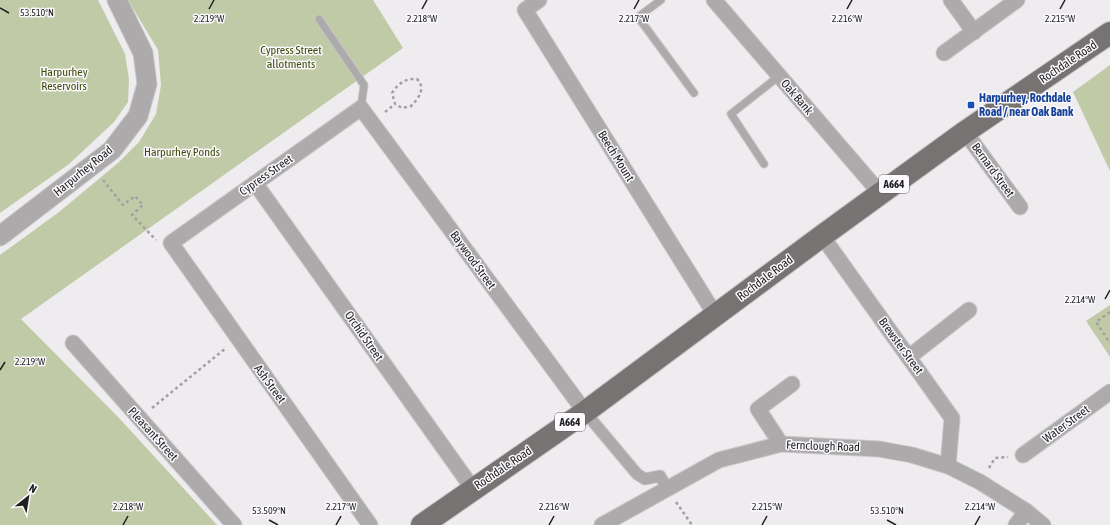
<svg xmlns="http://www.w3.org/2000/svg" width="1110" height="525" viewBox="0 0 1110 525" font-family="'Asap Condensed',sans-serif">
<rect width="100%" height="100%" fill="#eeecef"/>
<g fill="#c0caa6">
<polygon points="0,0 98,0 125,54 129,79 128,102 114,122 69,164 0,213"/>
<polygon points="128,0 373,0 403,48 21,319 120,419 217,525 0,525 0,255 59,212 118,163 139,142 156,114 161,85 158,50"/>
<polygon points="1110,65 1110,171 1073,92"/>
<polygon points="1110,305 1110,357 1086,321"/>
</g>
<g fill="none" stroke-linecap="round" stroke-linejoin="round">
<g stroke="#c9c7ca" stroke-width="9">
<g id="service">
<polyline points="661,0 638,17 694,93"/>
<polyline points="319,19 364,85 361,108"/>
<polyline points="764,164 731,114 779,76"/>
</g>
</g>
<g stroke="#c9c7ca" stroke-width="13">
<polyline id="pedestrian" points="585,412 637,474 645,479 660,476 667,488"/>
</g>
<g stroke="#c9c7ca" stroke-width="17">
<g id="minor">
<polyline points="539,0 525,10 716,316"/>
<polyline points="714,0 880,193"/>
<polyline points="951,0 974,32"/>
<polyline points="944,53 1017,0"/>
<polyline points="965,132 1020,207"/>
<polyline points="255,183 473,489"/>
<polyline points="822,236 952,418 948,466"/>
<polyline points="73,343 234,525"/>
<polyline points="909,357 969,310"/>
<polyline points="781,444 758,409 792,384"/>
<polyline points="1023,455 1110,392"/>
<polyline points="370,525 171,243 361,108 585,412"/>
<polyline points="602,525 719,460 781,444 879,449 912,455 948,466 980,482 1026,511 1043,525"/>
<polyline points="1016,525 1026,511"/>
</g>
</g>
<g stroke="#c9c7ca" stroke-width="21">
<polyline id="tertiary" points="0,236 112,150 138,116 147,84 143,53 117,0"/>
</g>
<g stroke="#c9c7ca" stroke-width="24">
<polyline id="primary" points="422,525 585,412 822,236 965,132 1110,33"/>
</g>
<g stroke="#a2a0a2" stroke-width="2.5" stroke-dasharray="3 3" stroke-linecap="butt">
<path d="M385,112L395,104L392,93C398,84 405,78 417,79C426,88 419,98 411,106L402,108L395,104"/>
<polyline points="103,180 123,205 135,196 143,205 132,215 156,240"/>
<polyline points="1110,312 1096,322 1110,343"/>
<polyline points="152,408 226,348"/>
<polyline points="989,468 995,458 1008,457"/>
<polyline points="676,502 692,525"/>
</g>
<use href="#service" stroke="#acaaaa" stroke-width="7"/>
<use href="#pedestrian" stroke="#acaaaa" stroke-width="11"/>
<use href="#minor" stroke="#acaaaa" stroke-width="15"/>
<use href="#tertiary" stroke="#acaaaa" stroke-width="19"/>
<use href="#primary" stroke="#777372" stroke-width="22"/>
</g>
<path fill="none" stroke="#201f20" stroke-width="1.5" d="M0,8L9,13M209,9L214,0M422,9L427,0M634,9L639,0M847,9L852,0M1060,9L1065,0M1105,299L1110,290M0,370L5,362M269,520L278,525M887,520L896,525M123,525L128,516M336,525L341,516M549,525L554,516M762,525L767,516M975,525L980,516"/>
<rect fill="#1a4fb4" stroke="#fbf9fd" stroke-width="1.5" x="967" y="101" width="8" height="8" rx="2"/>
<g text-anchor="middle" stroke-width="3" stroke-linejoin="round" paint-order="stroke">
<g fill="#fbf9fd" stroke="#626062" stroke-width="1">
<rect x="879" y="175" width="30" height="18" rx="3"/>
<rect x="555" y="413" width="30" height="18" rx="3"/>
</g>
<g font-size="11" font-weight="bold" fill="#201f20">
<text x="894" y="188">A664</text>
<text x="570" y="426">A664</text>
</g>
<g font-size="12" fill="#3e4a05" stroke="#fbf9fd">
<text x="291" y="54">Cypress Street<tspan x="291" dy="14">allotments</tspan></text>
<text x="64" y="76">Harpurhey<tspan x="64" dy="14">Reservoirs</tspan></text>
<text x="182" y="156">Harpurhey Ponds</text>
</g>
<g font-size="12" fill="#201f20" stroke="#fbf9fd">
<text transform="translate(1068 62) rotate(-34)" y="4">Rochdale Road</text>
<text transform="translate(797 97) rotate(49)" y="4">Oak Bank</text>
<text transform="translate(616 156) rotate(58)" y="4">Beech Mount</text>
<text transform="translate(993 170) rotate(54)" y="4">Bernard Street</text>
<text transform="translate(83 171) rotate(-39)" y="4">Harpurhey Road</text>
<text transform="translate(266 175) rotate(-35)" y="4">Cypress Street</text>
<text transform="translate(473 260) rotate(54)" y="4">Baywood Street</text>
<text transform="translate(765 278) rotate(-37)" y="4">Rochdale Road</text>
<text transform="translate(364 336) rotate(55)" y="4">Orchid Street</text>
<text transform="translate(901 346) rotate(54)" y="4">Brewster Street</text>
<text transform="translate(270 384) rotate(54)" y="4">Ash Street</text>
<text transform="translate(1066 424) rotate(-36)" y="4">Water Street</text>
<text transform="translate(153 434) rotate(48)" y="4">Pleasant Street</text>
<text transform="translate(823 446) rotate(2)" y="4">Fernclough Road</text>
<text transform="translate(503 468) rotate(-34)" y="4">Rochdale Road</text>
</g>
<g font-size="12" font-weight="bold" fill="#164399" stroke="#fbf9fd" text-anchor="start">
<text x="979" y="102">Harpurhey, Rochdale<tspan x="979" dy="14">Road / near Oak Bank</tspan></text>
</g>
</g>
<g font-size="10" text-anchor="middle" fill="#201f20" stroke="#fbf9fd" stroke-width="3" stroke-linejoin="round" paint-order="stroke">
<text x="37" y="16">53.510°N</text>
<text x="422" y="22">2.218°W</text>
<text x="209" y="22">2.219°W</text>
<text x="634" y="22">2.217°W</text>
<text x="847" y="22">2.216°W</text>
<text x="1060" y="22">2.215°W</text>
<text x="1080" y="303">2.214°W</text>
<text x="30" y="365">2.219°W</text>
<text x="128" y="510">2.218°W</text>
<text x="341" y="510">2.217°W</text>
<text x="554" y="510">2.216°W</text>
<text x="767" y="510">2.215°W</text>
<text x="980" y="510">2.214°W</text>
<text x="269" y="514">53.509°N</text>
<text x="887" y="514">53.510°N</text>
</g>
<g transform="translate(28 497) rotate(30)" stroke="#fbf9fd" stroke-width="3" paint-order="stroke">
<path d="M0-3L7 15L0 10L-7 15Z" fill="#201f20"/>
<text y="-6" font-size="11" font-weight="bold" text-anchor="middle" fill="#201f20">N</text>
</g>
</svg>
